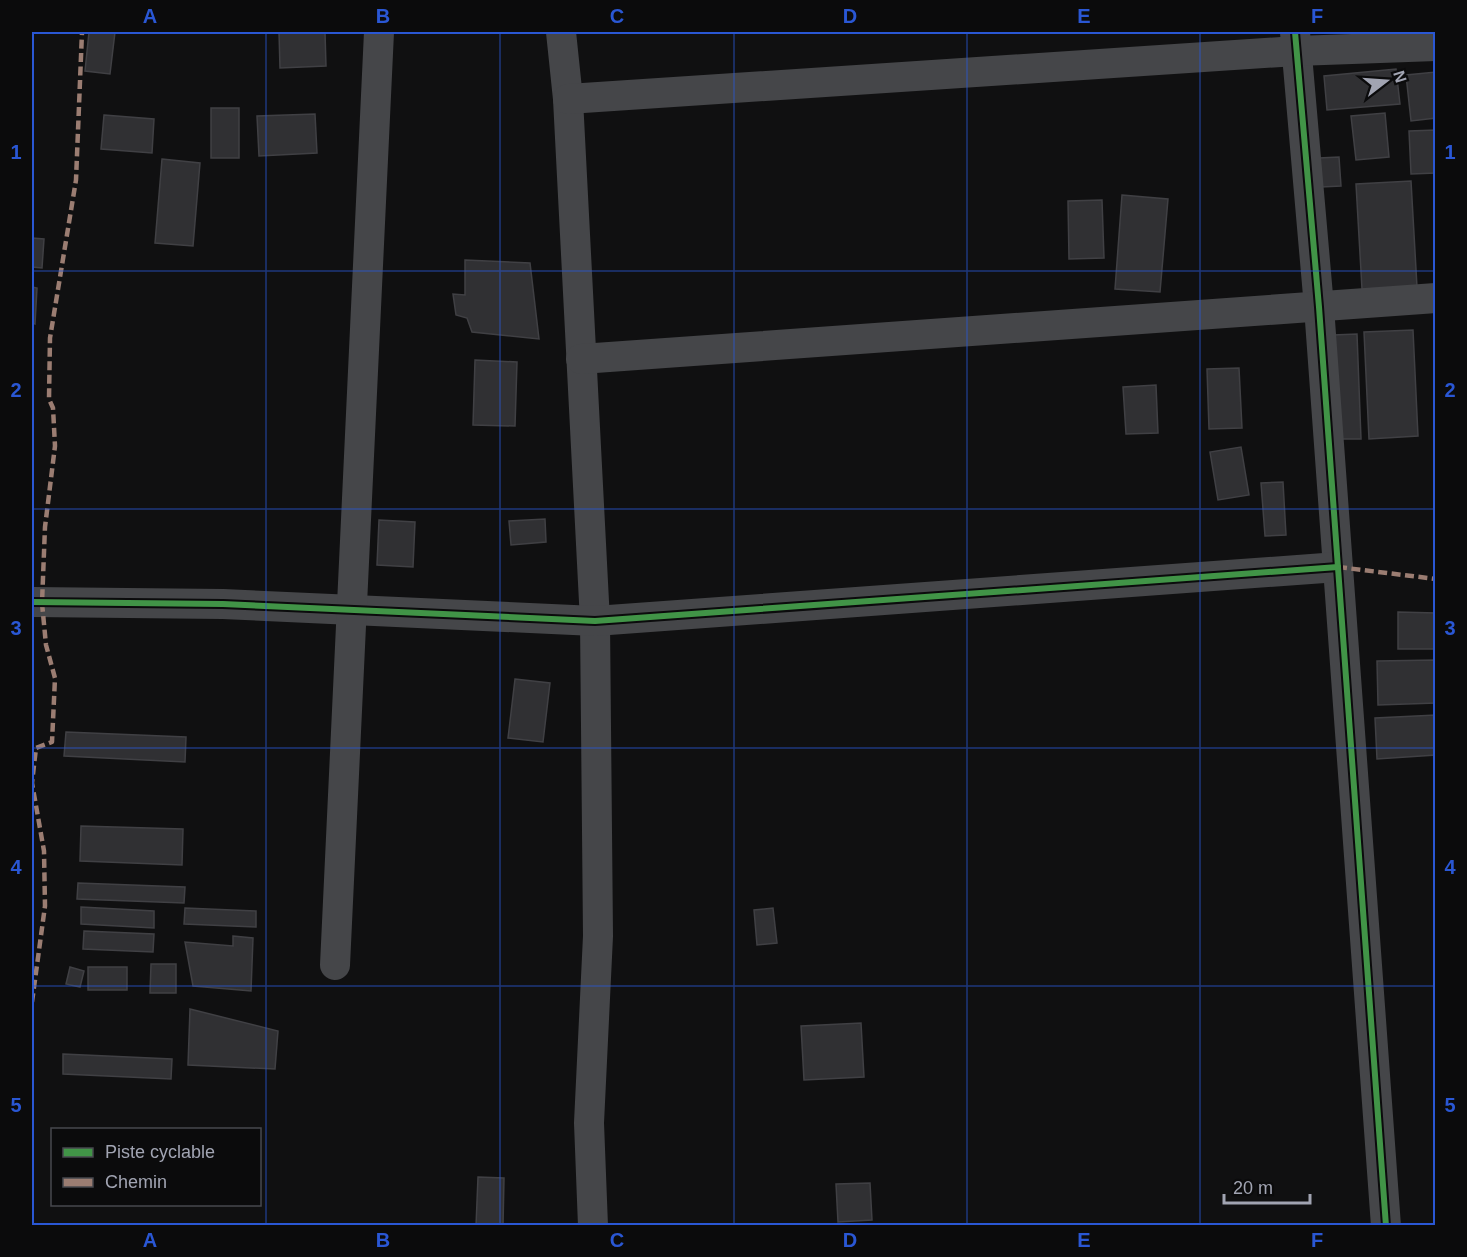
<svg xmlns="http://www.w3.org/2000/svg" width="1467" height="1257" viewBox="0 0 1467 1257" font-family="Arial,sans-serif">
<rect width="100%" height="100%" fill="#101011"/>
<g fill="#303033" stroke="#404044" stroke-width="1.5">
<polygon points="89,32 115,32 110,74 85,71"/>
<polygon points="279,32 325,32 326,66 280,68"/>
<polygon points="1396,69 1400,104 1327,110 1324,76"/>
<polygon points="1436,72 1436,118 1411,121 1406,75"/>
<rect x="211" y="108" width="28" height="50"/>
<polygon points="1385,113 1389,157 1356,160 1351,116"/>
<polygon points="315,114 317,153 259,156 257,116"/>
<polygon points="104,115 154,119 152,153 101,149"/>
<polygon points="1436,130 1436,173 1411,174 1409,131"/>
<polygon points="1339,157 1341,186 1321,187 1319,158"/>
<polygon points="162,159 200,163 193,246 155,243"/>
<polygon points="1411,181 1417,287 1362,289 1356,184"/>
<polygon points="1122,195 1168,199 1160,292 1115,289"/>
<polygon points="1102,200 1104,258 1069,259 1068,201"/>
<polygon points="32,238 44,239 42,268 32,267"/>
<polygon points="465,260 530,263 539,339 472,332 467,318 456,315 453,294 465,295"/>
<polygon points="32,287 37,288 35,324 32,323"/>
<polygon points="1413,330 1418,436 1369,439 1364,332"/>
<polygon points="1357,334 1361,439 1337,439 1333,335"/>
<polygon points="475,360 517,362 515,426 473,425"/>
<polygon points="1239,368 1242,428 1209,429 1207,369"/>
<polygon points="1156,385 1158,433 1126,434 1123,387"/>
<polygon points="1241,447 1249,495 1218,500 1210,452"/>
<polygon points="1283,482 1286,535 1265,536 1261,483"/>
<polygon points="545,519 546,542 511,545 509,521"/>
<polygon points="379,520 415,522 413,567 377,565"/>
<polygon points="1398,612 1436,613 1436,649 1398,649"/>
<polygon points="1436,660 1436,703 1378,705 1377,661"/>
<polygon points="515,679 550,683 543,742 508,738"/>
<polygon points="1436,715 1436,755 1377,759 1375,718"/>
<polygon points="66,732 186,737 185,762 64,756"/>
<polygon points="81,826 183,829 182,865 80,861"/>
<polygon points="78,883 185,887 184,903 77,899"/>
<polygon points="81,907 154,911 154,928 81,924"/>
<polygon points="185,908 256,911 256,927 184,924"/>
<polygon points="773,908 777,943 757,945 754,910"/>
<polygon points="84,931 154,934 153,952 83,949"/>
<polygon points="233,936 253,938 251,991 193,986 185,942 233,946"/>
<polygon points="151,964 176,964 176,993 150,993"/>
<polygon points="70,967 84,971 80,987 66,984"/>
<rect x="88" y="967" width="39" height="23"/>
<polygon points="190,1009 278,1031 275,1069 188,1065"/>
<polygon points="861,1023 864,1077 804,1080 801,1026"/>
<polygon points="63,1054 172,1059 171,1079 63,1074"/>
<polygon points="478,1177 504,1178 503,1226 476,1226"/>
<polygon points="870,1183 872,1220 838,1222 836,1184"/>
</g>
<g fill="none" stroke-linecap="round" stroke-linejoin="round">
<g stroke="#454649" stroke-width="30">
<polyline points="561,32 568,99 595,621 598,936 589,1123 593,1226"/>
<polyline points="1295,32 1319,307 1386,1226"/>
<polyline points="568,99 1296,51 1436,46"/>
<polyline points="581,359 1436,298"/>
<polyline points="32,602 223,604 595,621 1338,567"/>
<polyline points="335,965 379,32"/>
</g>
<g stroke="#9b7d72" stroke-width="4.5" stroke-dasharray="9 4.5" stroke-linecap="butt">
<polyline points="1338,567 1436,579"/>
<polyline points="32,1002 45,906 44,851 32,783 36,748 52,742 55,678 46,645 42,603 45,527 55,446 53,408 49,399 50,338 76,180 82,32"/>
</g>
<g stroke="#0b0b0c" stroke-width="10">
<g id="cycleway">
<polyline points="1295,32 1319,307 1386,1226"/>
<polyline points="32,602 223,604 595,621 1338,567"/>
</g>
</g>
<use href="#cycleway" stroke="#419447" stroke-width="6"/>
</g>
<path fill="none" stroke="#2a57d4" stroke-width="1.5" stroke-opacity="0.55" d="M266,32V1226M500,32V1226M734,32V1226M967,32V1226M1200,32V1226M32,271H1436M32,509H1436M32,748H1436M32,986H1436"/>
<rect width="1467" height="1257" fill="none" stroke="#0b0b0c" stroke-width="66"/>
<rect x="51" y="1128" width="210" height="78" fill="#0b0b0c" stroke="#47484e" stroke-width="1.5"/>
<rect x="63" y="1148" width="30" height="9" fill="#419447" stroke="#47484e" stroke-width="1.5"/>
<text x="105" y="1158" font-size="18" fill="#a1a4b2">Piste cyclable</text>
<rect x="63" y="1178" width="30" height="9" fill="#9b7d72" stroke="#47484e" stroke-width="1.5"/>
<text x="105" y="1188" font-size="18" fill="#a1a4b2">Chemin</text>
<g transform="translate(1386 81) rotate(73)" stroke="#0b0b0c" stroke-width="4.5" paint-order="stroke">
<path d="M0-4.5L10 22L0 15L-10 22Z" fill="#a1a4b2"/>
<text y="-9" font-size="16" font-weight="bold" text-anchor="middle" fill="#a1a4b2">N</text>
</g>
<path d="M1224 1194v9h86v-9" fill="none" stroke="#a1a4b2" stroke-width="3"/>
<text x="1233" y="1194" font-size="18" fill="#a1a4b2" stroke="#0b0b0c" stroke-width="4.5" paint-order="stroke">20 m</text>
<rect x="33" y="33" width="1401" height="1191" fill="none" stroke="#2a57d4" stroke-width="2"/>
<g font-size="20" text-anchor="middle" font-weight="bold" fill="#2a57d4">
<text x="150" y="23">A</text>
<text x="383" y="23">B</text>
<text x="617" y="23">C</text>
<text x="850" y="23">D</text>
<text x="1084" y="23">E</text>
<text x="1317" y="23">F</text>
<text x="16" y="159">1</text>
<text x="1450" y="159">1</text>
<text x="16" y="397">2</text>
<text x="1450" y="397">2</text>
<text x="16" y="635">3</text>
<text x="1450" y="635">3</text>
<text x="16" y="874">4</text>
<text x="1450" y="874">4</text>
<text x="16" y="1112">5</text>
<text x="1450" y="1112">5</text>
<text x="150" y="1247">A</text>
<text x="383" y="1247">B</text>
<text x="617" y="1247">C</text>
<text x="850" y="1247">D</text>
<text x="1084" y="1247">E</text>
<text x="1317" y="1247">F</text>
</g>
</svg>
